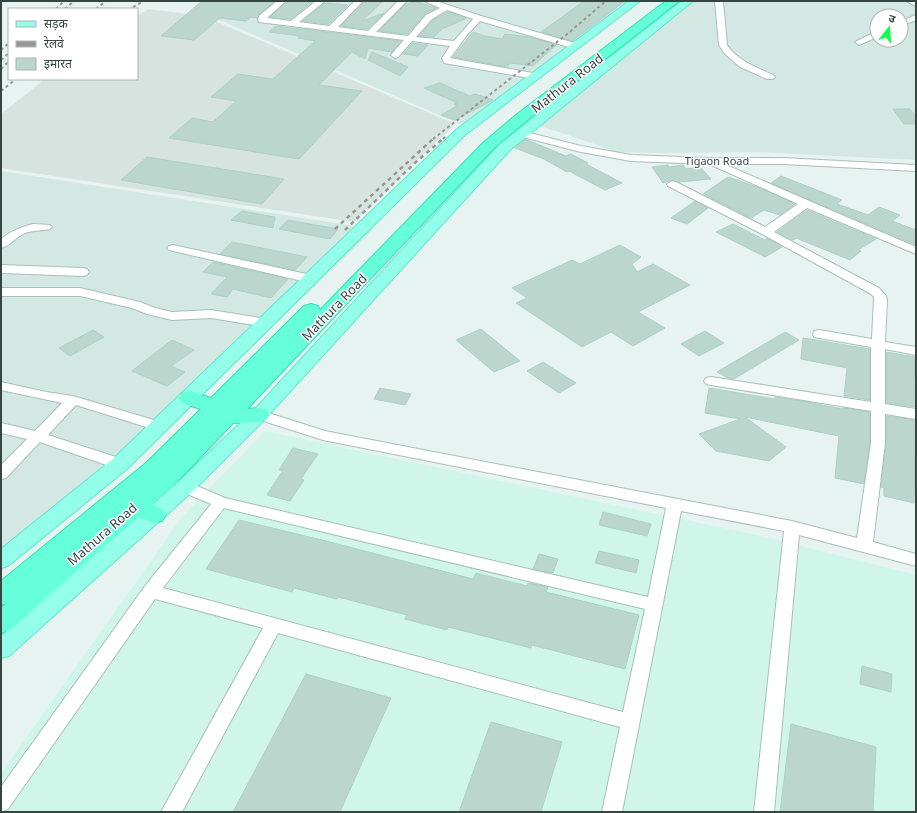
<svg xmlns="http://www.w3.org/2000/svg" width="917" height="813" viewBox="0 0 917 813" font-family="'Noto Sans','Noto Sans Devanagari',sans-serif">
<rect width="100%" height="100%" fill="#e6f3f1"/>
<g fill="#d3e8e3" fill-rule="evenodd">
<polygon points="219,1 638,1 469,128 206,14"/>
<path d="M693,1H907L916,7V160L756,152L660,153L618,152L538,125ZM877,16H901V40H877Z"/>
<polygon points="1,171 374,229 100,491 1,572"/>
</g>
<polygon fill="#d0f6ea" points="265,431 766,537 916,575 916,812 1,812 1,773 182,517"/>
<polygon fill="#d7e3df" points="149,9 203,16 455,124 354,222 1,168 1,114 45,79 137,79 137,16"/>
<g fill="#bad6cd" stroke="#add1c6">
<polygon points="202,1 275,1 258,15 257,18 251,17 246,21 220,18 194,40 161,36"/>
<polygon points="287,1 313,1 291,19 270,17"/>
<polygon points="365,1 383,1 362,21 384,13 367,29 341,26"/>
<polygon points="415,1 436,8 425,14 407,34 379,31 405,5"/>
<polygon points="584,1 625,1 572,41 541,32"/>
<polygon points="325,3 348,5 328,24 303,21"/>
<polygon points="447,12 467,18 442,29 434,37 419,36 433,20"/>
<polygon points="276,26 401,41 392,52 368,48 365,59 352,52 319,85 362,91 299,159 169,138 192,118 213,122 236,101 211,97 238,74 273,79 315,41 298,38 301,36 269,32"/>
<polygon points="473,32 485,36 502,39 505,34 530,37 556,45 533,66 510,63 507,67 453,57"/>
<polygon points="413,43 428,45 418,56 403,54"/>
<polygon points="372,52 408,67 400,76 368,60"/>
<polygon points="440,83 470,96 475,94 493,100 455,120 441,115 457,106 454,104 457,103 424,88"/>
<polygon points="893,109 910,109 916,117 916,124 904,124"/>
<polygon points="525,139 566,156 571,154 588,163 586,164 622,183 605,190 569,171 567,172 544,159 515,148"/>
<polygon points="147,157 284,179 262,204 121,180"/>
<polygon points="668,165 669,167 683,165 686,169 700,167 711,179 679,182 672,180 663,183 652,167"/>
<polygon points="781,176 842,200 837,204 868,215 879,207 900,215 892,221 916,230 916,245 771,183"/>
<polygon points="728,177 760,188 795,204 780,215 764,210 751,218 703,194"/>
<polygon points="695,201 708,208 687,224 671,218"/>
<polygon points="807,210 876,239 858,250 861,251 850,260 796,238 793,240 777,232"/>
<polygon points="242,211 275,217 273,228 231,220"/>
<polygon points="288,220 309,224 338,229 330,239 279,229"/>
<polygon points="733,224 765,240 767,238 782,247 765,257 716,232"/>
<polygon points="232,242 307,257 295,270 220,254"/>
<polygon points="620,245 641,257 632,264 637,272 653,264 690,285 638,312 665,328 633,346 611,332 582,347 516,303 527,298 512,288 572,260 580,264"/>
<polygon points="213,262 288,279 271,298 233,289 227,297 211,294 227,277 203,272"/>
<polygon points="481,329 520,361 494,372 456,340"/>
<polygon points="93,330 104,337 70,356 59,348"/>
<polygon points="705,331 724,343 699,356 681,344"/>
<polygon points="785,332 799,340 734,379 728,378 717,372"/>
<polygon points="803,338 870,349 870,400 844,396 847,368 801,359"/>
<polygon points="172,340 194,350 171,366 185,372 167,386 132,371"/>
<polygon points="886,352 915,357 914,386 916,387 916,407 886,403"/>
<polygon points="543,362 576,383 559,393 527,371"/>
<polygon points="380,388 411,394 405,405 374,399"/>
<polygon points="709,388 775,399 775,397 802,401 842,409 843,408 870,412 870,443 864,484 835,478 839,436 745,417 786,447 769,461 716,451 699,434 740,419 705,413"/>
<polygon points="886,416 916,420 914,503 884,496 884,488 881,487 886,443"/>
<polygon points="293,448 318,454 301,479 304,480 290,501 267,495 283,470 279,470"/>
<polygon points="603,512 651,524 647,536 599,525"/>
<polygon points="239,520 322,540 473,579 476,573 527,586 528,583 548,587 546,592 639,615 625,669 532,645 531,648 448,627 447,630 405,619 407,615 338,597 337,599 294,588 292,592 206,569"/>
<polygon points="599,551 639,560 636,573 595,563"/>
<polygon points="539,554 558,559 553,573 533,569"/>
<polygon points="862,666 892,674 891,692 860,684"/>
<polygon points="306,674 391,698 340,812 233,812"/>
<polygon points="491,722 562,742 541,812 459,812"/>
<polygon points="791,724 876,747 873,812 780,812"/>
</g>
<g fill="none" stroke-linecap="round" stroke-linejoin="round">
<g stroke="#a8bfb9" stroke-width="2">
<g id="minor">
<path d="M277,1H286L267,18L291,21L316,1H325L299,22L329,26L355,1H363L338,27L368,31L398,1H407L376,32L408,36L426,15L440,8L424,1H436L481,16L578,44L579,46L575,49L572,48L480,21L467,35L450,58L538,74L540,76L538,78L535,79L444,63L442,58L450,46L412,41L398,57L395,58L391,55L404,40L259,22L258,20L259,16ZM447,10L473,19L454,41L416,37L432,19Z"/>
<path d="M715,1H723L727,45C738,61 756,67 773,75L775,77L773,79H767L740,67L724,53L719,45Z"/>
<polygon points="906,1 916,1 916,6"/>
<polygon points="916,15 916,20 901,26 901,21"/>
<polygon points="877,31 877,37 859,45 855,42"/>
<path d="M522,131L581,146L631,155L707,158H783L916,165V171L783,164H724L916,247V254L807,208L774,232L879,288L886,296L887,300L885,342L916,347V355L885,349V404L916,409V419L885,414V443L873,542L916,554V566L799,535L774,812H754L784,531L681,511L622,812H602L620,727L278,633L182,812H161L263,628L155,599L8,809L1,812V787L145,586L211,504L180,491L177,487L180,483L185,482L190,483L225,498L255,505L648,597L666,508L323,440L254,418L252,415L254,412L259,410L325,431L792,521L857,538L871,443V411L711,385L706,384L704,381L706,378L711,377L871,402V347L819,338L814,337L813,334L814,331L819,330L872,339L874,297L871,294L762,234L668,186L667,184L672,181L676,182L765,227L798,204L709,164L631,161L581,152L519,136L517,134ZM224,508L645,609L623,712L163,588Z"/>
<path d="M33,224L50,225L52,227L50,229C42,231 33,230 25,233C16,237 10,246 1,248V239C11,231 21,227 33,224Z"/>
<polygon points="173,245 311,275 315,276 317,279 315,282 311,283 169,250 167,248 169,246"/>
<polygon points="1,265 83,268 87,269 89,272 87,275 83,276 1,273"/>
<polygon points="1,288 80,288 140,302 155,308 172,312 211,310 266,319 271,320 272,323 271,326 266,327 211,318 172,320 147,314 132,308 80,296 1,296"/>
<polygon points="1,382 46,392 73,396 164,423 166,426 164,429 159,431 76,405 48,435 125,460 127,464 125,468 120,469 115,468 40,442 6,478 1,479 1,465 27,439 1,433 1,423 35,431 62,403 1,390"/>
</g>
</g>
<g stroke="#5fe8cc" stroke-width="2">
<g id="major">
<polygon points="629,1 640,1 465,135 127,469 8,566 1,568 1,549 113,459 457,129"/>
<polygon points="682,1 693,1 510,150 265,419 192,492 9,656 1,658 1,636 178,482 253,411 500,144"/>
</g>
</g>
<g stroke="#30e3b2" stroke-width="2">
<polygon id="highway" points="666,1 679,1 526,121 494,148 247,409 259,408 266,410 270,415 266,420 259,422 233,423 174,485 152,504 162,509 166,515 162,521 154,523 138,517 10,630 1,633 1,608 7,603 1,605 1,581 146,463 201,409 182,403 179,398 182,393 189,391 211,398 304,306 311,304 318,306 320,310 484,142 516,115"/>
</g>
<use href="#minor" fill="#fff" fill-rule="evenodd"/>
<use href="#major" fill="#93ffea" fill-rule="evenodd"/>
<use href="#highway" fill="#65ffda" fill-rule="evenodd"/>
<g stroke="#969696" stroke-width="2" stroke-dasharray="3 3" stroke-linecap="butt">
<polyline points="133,7 144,1"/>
<polyline points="56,9 64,1"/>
<polyline points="65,9 74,1"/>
<polyline points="96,9 106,1"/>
<polyline points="1,50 9,43"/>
<polyline points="1,60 9,53"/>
<polyline points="1,69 9,61"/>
<polyline points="1,91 16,79"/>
<polyline points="433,139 566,35 606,1"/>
<polyline points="443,139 447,135"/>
</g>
<g stroke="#969696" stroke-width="2.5" stroke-dasharray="4 4" stroke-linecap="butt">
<polyline points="335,229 434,138"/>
<polyline points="345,230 417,161 444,138"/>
</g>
</g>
<g text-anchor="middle" stroke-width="3" stroke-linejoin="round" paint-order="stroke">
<g font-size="11" fill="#354641" stroke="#fff">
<text x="717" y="165">Tigaon Road</text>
</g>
<g font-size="13" fill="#354641" stroke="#fff">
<text transform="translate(567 83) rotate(-38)" y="5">Mathura Road</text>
<text transform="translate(334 307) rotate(-46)" y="5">Mathura Road</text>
<text transform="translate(102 534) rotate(-41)" y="5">Mathura Road</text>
</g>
</g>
<rect width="917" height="813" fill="none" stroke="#354641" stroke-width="4"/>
<rect x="8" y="8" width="130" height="72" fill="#ffffff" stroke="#aeb5b3"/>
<rect x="16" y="21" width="20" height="6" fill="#93ffea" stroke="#aeb5b3"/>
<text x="44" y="28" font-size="12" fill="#354641">सड़क</text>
<rect x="16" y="41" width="20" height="6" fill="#969696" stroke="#aeb5b3"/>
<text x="44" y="48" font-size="12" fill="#354641">रेलवे</text>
<rect x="16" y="58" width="20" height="12" fill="#bad6cd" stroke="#aeb5b3"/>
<text x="44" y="68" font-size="12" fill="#354641">इमारत</text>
<g transform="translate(889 28) rotate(17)"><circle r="19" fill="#ffffff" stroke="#aeb5b3"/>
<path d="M0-3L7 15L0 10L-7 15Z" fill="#11ff4b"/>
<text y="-6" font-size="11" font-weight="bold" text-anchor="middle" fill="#354641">उ</text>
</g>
</svg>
